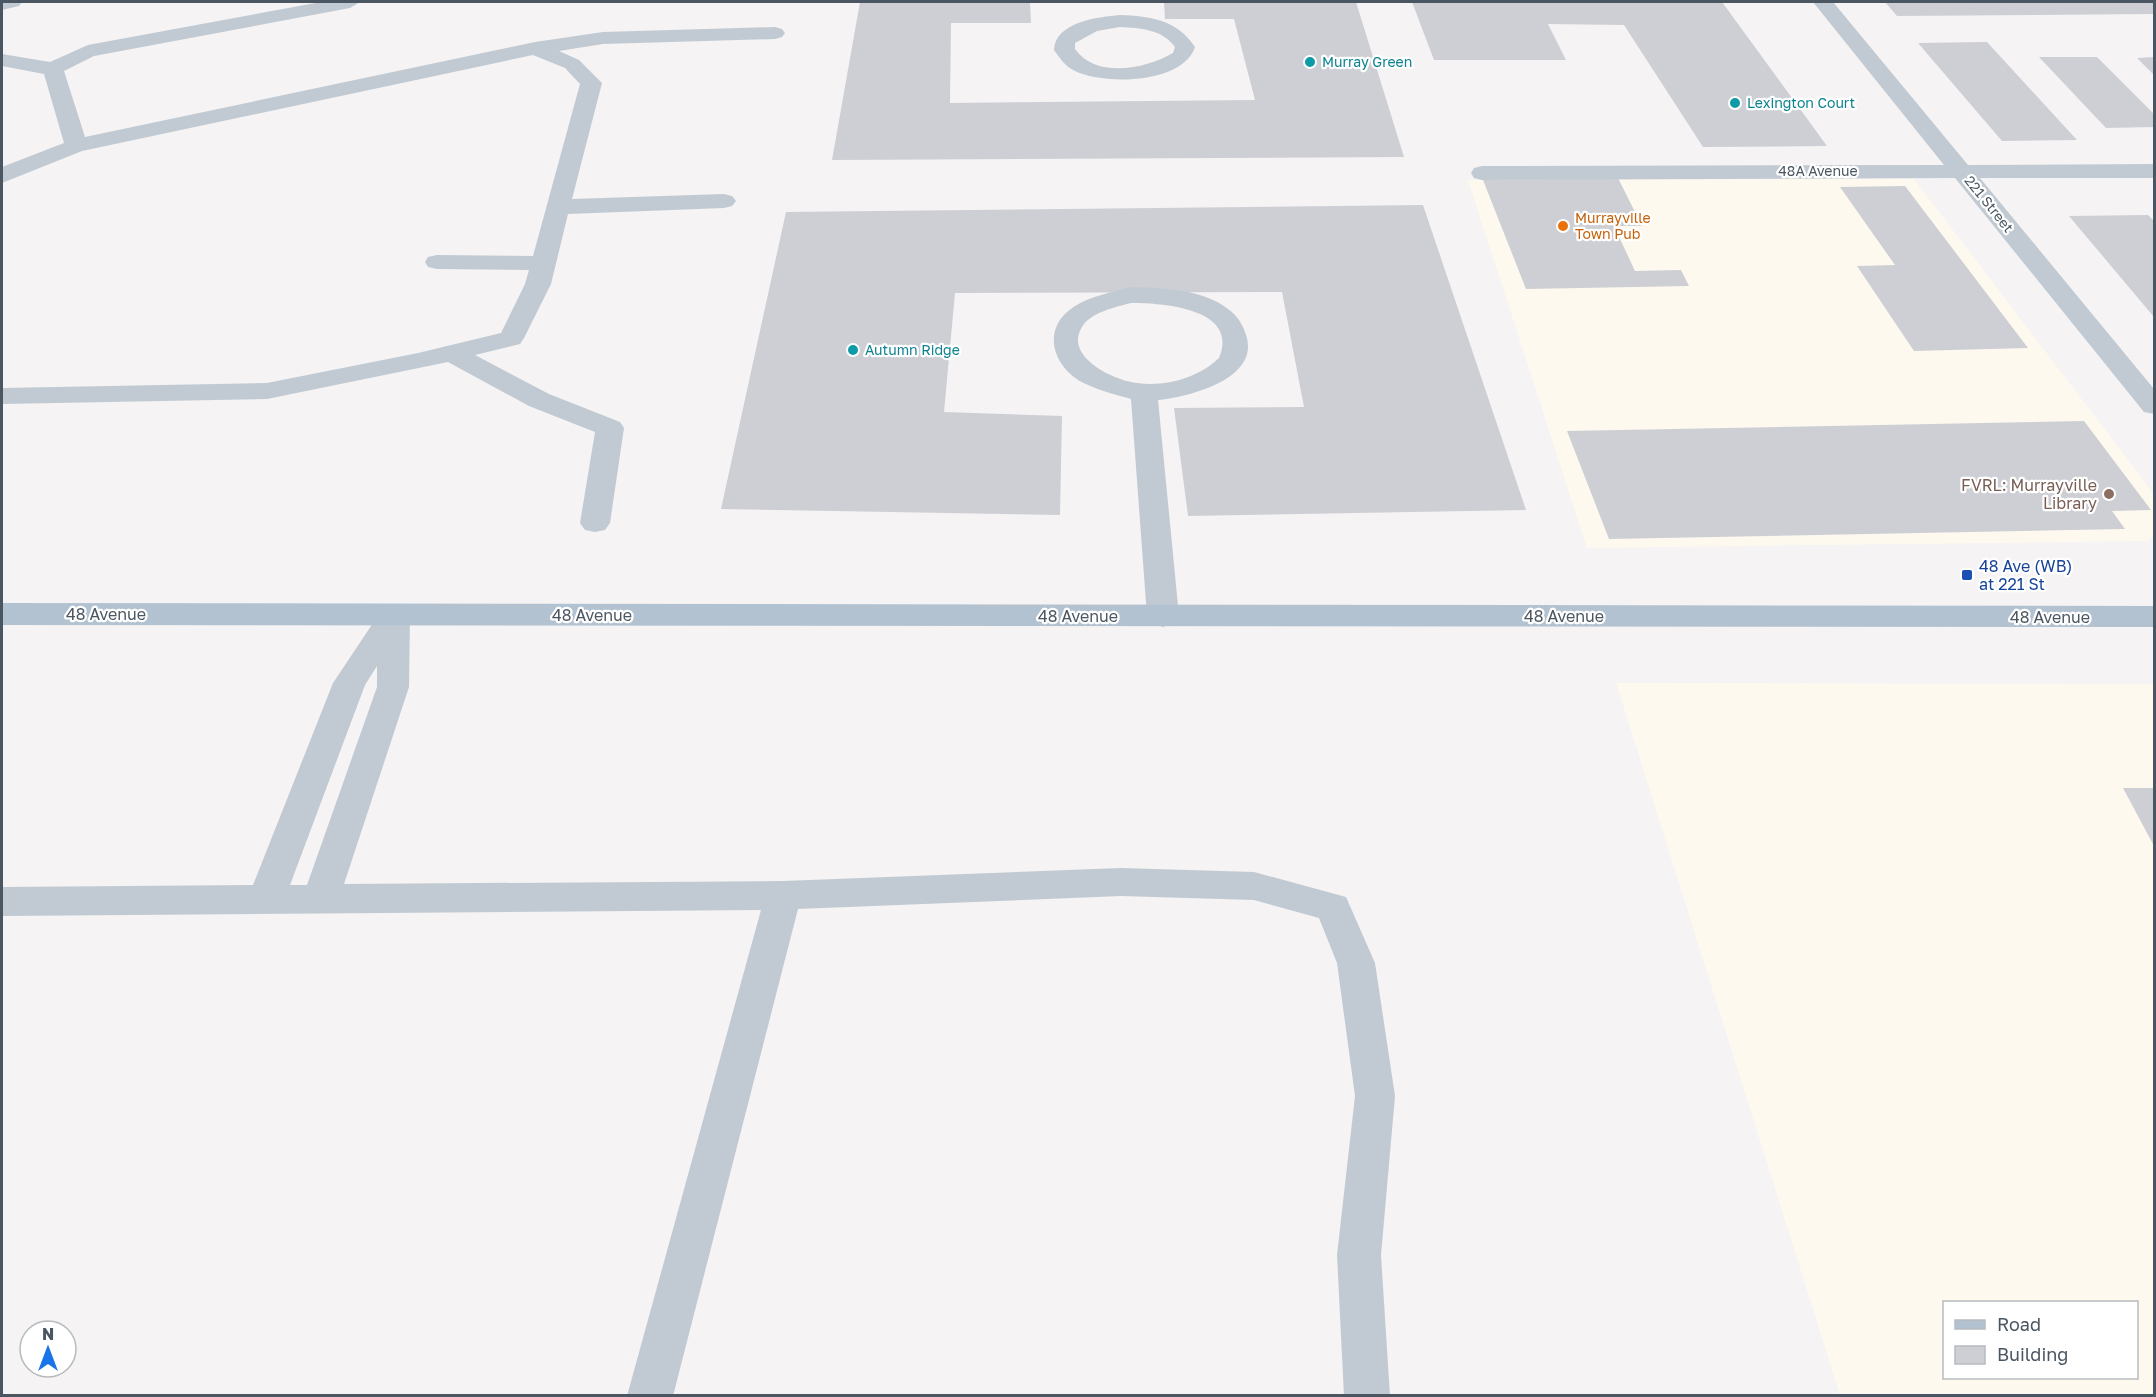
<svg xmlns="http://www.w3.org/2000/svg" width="2156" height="1397" viewBox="0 0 2156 1397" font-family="'Golos Text',sans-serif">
<rect width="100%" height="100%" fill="#f5f3f3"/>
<g fill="#fdf9ef" fill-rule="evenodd">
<polygon points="1914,179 2154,494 2154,534 2148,541 1587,548 1468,180"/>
<path d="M1616,683L2154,684V1395H1840ZM1944,1302H2136V1378H1944Z"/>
</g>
<g fill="#cdcfd5">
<polygon points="860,2 1030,2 1031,23 951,23 950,103 1255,100 1234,19 1165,19 1164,2 1356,2 1404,157 832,160"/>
<polygon points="1412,2 1722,2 1827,146 1703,147 1624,25 1548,24 1566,60 1434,60"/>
<polygon points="1885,2 2154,2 2154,14 1897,16"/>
<polygon points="1987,42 2077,140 2002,141 1918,43"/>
<polygon points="2039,57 2097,57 2154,114 2154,127 2106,128"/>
<polygon points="2154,57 2154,75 2137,58"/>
<polygon points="1618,178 1642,226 1614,226 1635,271 1681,270 1689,286 1526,289 1483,180"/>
<polygon points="1905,186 2028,348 1914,351 1857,266 1895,265 1840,187"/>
<polygon points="1423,205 1526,510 1188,516 1174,408 1304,407 1282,292 955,293 944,412 1062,416 1060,515 721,509 786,212"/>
<polygon points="2148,215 2154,221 2154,317 2069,216"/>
<polygon points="2084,421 2151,510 2112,511 2125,529 1609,539 1567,431"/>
<polygon points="2123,788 2154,788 2154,846"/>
</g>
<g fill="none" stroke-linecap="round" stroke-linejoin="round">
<g fill="#c1cad2" fill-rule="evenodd">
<polygon points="2,2 22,2 19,6 2,10"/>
<polygon points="321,2 360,2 350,8 94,56 64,71 85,137 535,42 603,32 775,27 782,29 785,33 782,37 775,39 603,44 559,51 579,60 602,83 572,199 724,194 732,196 736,201 732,206 724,208 568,214 551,284 524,338 520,344 475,355 549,394 620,422 624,428 610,523 605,530 595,532 585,530 580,523 595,432 529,406 448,362 267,399 2,404 2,388 267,383 418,353 501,333 525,284 529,270 437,269 428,267 425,262 428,257 437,255 533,256 580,84 565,68 533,55 82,151 2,183 2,167 64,143 44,74 2,66 2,54 50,62 88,45"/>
<polygon points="1813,2 1833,2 1968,165 2154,164 2154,178 1980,178 2154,389 2154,414 2144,412 1955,178 1482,180 1474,178 1471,173 1474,168 1482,166 1944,165"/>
<path d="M1120,15C1151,16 1177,20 1195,47C1183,84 1103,86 1073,70C1064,65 1060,58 1054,50C1055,22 1098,17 1120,15ZM1120,27C1140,28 1162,29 1175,47L1173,53C1146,69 1096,79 1075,49V43L1097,31Z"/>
<path d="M1131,287C1162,288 1203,289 1228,309C1237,315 1243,325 1246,335C1261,379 1188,397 1158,400L1179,616L1174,623L1163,627L1152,623L1147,616L1131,399C1113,394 1094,389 1078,380C1054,364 1044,334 1066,313C1083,297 1110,293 1131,287ZM1131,303C1162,303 1240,308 1219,358C1198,378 1166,387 1137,383C1115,381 1063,357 1082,327C1091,312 1116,307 1131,303Z"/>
<path d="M394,604L405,608L410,615L409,687L344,884L783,881L1121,868L1254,872L1346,897L1375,963L1395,1096L1381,1255L1390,1396H1344L1337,1255L1355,1096L1337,963L1319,918L1254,900L1121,896L798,909L673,1396H627L761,910L2,916V887L253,885L333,683L383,608ZM377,666V687L307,885H290L365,685Z"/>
</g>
<polygon fill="#b3c2d1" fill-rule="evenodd" points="2,603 2154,606 2154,627 2,625"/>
</g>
<g fill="#0f9aa8" stroke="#fff" stroke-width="2">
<circle cx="1310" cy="62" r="6"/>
<circle cx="1735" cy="103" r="6"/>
<circle cx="853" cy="350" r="6"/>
</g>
<circle fill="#e8710a" stroke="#fff" stroke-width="2" cx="1563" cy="226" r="6"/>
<circle fill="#8d6e63" stroke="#fff" stroke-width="2" cx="2109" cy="494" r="6"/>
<rect fill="#1a4fb4" stroke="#fff" stroke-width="2" x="1961" y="569" width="12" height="12" rx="3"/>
<g text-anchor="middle" stroke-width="4.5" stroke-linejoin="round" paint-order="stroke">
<g font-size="14" fill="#0d838f" stroke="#fff" text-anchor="start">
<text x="1322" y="67">Murray Green</text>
<text x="1747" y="108">Lexington Court</text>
<text x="865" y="355">Autumn Ridge</text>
</g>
<g font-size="14" fill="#4a5661" stroke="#fff">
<text x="1818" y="176">48A Avenue</text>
<text transform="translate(1989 204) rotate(51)" y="5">221 Street</text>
</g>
<g font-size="14" fill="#c56008" stroke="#fff" text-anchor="start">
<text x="1575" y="223">Murrayville<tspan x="1575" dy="16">Town Pub</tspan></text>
</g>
<g font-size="16" fill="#785e54" stroke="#fff" text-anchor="end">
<text x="2097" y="491">FVRL: Murrayville<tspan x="2097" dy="18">Library</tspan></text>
</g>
<g font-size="16" fill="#164399" stroke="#fff" text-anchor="start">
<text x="1979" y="572">48 Ave (WB)<tspan x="1979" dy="18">at 221 St</tspan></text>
</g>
<g font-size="16" fill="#4a5661" stroke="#fff">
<text x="106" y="620">48 Avenue</text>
<text x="592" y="621">48 Avenue</text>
<text x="1078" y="622">48 Avenue</text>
<text x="1564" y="622">48 Avenue</text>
<text x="2050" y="623">48 Avenue</text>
</g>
</g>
<rect width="2156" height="1397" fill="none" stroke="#4a5661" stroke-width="6"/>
<rect x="1943" y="1301" width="195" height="78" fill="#ffffff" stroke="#b7bbc0" stroke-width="1.5"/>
<rect x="1955" y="1320" width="30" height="9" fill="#b3c2d1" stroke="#b7bbc0" stroke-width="1.5"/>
<text x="1997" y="1331" font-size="18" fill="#4a5661">Road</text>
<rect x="1955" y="1346" width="30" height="18" fill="#cdcfd5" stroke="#b7bbc0" stroke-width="1.5"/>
<text x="1997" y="1361" font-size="18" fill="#4a5661">Building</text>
<g transform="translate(48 1349)"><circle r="28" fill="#ffffff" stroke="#b7bbc0" stroke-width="1.5"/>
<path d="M0-4.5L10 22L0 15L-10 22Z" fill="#1a73e8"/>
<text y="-9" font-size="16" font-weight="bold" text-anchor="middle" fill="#4a5661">N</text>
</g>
</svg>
